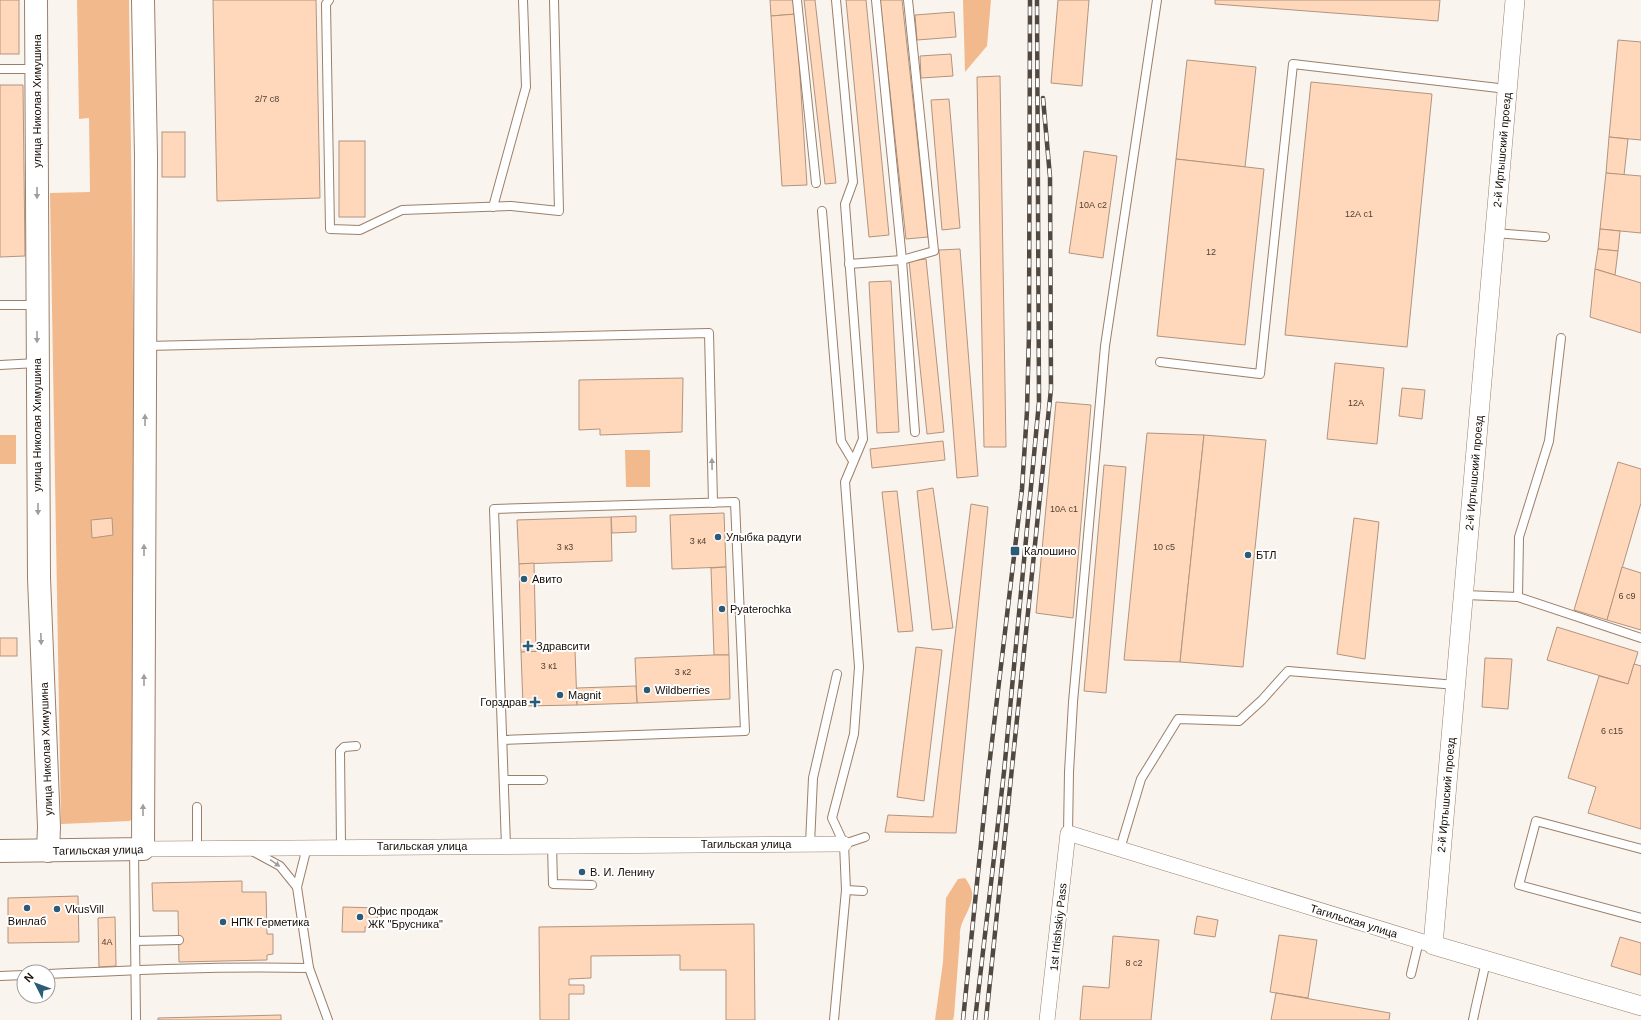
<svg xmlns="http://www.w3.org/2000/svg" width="1641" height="1020" viewBox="0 0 1641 1020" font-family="Helvetica,sans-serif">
<rect width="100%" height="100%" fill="#faf4ef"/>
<g fill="#f2b98d">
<polygon points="77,0 129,0 138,670 133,817 130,821 61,824 50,193 90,192 89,118 79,119"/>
<polygon points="963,0 991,0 987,46 965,72"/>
<rect x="0" y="435" width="16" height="29"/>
<polygon points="625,450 650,450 650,487 626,487"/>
<path d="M965,878C968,882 971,887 972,892C974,908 958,921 960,937L954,1016L953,1020H935L943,962L946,898L958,879Z"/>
</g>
<g fill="#ffd8bb" stroke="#b2947e">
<rect x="0" y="0" width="19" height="54"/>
<polygon points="213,0 316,0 320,198 217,201"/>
<polygon points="770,0 794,0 796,14 771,16"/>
<polygon points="804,0 815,0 836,183 825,184"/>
<polygon points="846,0 866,0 889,235 869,237"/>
<polygon points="880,0 902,0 928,237 906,239"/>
<polygon points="1058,0 1089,0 1082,86 1051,83"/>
<polygon points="1215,0 1440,0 1438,21 1215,4"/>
<polygon points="954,12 956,37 917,40 915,15"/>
<polygon points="796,14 807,185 782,186 771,16"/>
<polygon points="1618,40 1641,42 1641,140 1609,137"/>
<polygon points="951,54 953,76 921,78 920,56"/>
<polygon points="1187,60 1256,67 1245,167 1176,159"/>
<polygon points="1000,76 1006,447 984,447 977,77"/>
<polygon points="1311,82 1432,94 1407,347 1285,335"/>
<polygon points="0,85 23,85 25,256 0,257"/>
<polygon points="949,99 960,228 942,230 931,100"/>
<rect x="162" y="132" width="23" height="45"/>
<polygon points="1609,137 1628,139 1624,175 1606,173"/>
<rect x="339" y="141" width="26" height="76"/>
<polygon points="1084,151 1117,156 1103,258 1069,253"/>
<polygon points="1176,159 1264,169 1245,345 1157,336"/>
<polygon points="1606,173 1641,176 1641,233 1600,229"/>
<polygon points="1600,229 1620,231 1618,251 1598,249"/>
<polygon points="960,249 978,476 957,478 939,250"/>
<polygon points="1598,249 1618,251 1615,275 1595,269"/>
<polygon points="926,259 944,432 927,434 909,261"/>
<polygon points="1595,269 1641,283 1641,333 1590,317"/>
<polygon points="891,281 899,432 877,433 869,282"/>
<polygon points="1335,363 1384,368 1377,444 1327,439"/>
<polygon points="683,378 682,432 600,435 600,429 579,430 579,380"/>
<polygon points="1402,388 1425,390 1422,419 1399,416"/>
<polygon points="1056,402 1091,405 1073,618 1036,613"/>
<polygon points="1147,433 1204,435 1180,662 1124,660"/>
<polygon points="1204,435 1266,440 1243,667 1180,662"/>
<polygon points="943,441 945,460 872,468 870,449"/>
<polygon points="1618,462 1641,469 1641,503 1607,620 1574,610"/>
<polygon points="1104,465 1126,467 1106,693 1084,691"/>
<polygon points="933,488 953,628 932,630 917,491"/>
<polygon points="897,491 913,631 898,632 882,492"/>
<polygon points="971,504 988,507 956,833 885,832 888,815 933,817"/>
<polygon points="724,513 726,567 672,569 670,515"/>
<polygon points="636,516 636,532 612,533 611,517"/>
<polygon points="611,517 612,561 519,564 517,520"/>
<polygon points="112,518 113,535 92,538 91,520"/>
<polygon points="1354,518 1379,522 1365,659 1337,654"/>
<polygon points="534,563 536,652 521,652 519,564"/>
<polygon points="726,567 729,655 714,655 711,568"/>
<polygon points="1622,567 1641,573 1641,630 1607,620"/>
<polygon points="1557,627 1638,652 1628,684 1547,660"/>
<rect x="0" y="638" width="17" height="18"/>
<polygon points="916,647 942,650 924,801 897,797"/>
<polygon points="575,650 577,705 523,706 521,652"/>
<polygon points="714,655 729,655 730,699 637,703 635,658"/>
<polygon points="1485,658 1512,659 1508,709 1482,707"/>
<polygon points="1634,664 1641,666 1641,829 1588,813 1596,787 1568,778 1599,676 1628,684"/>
<polygon points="636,686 637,703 577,705 577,688"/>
<polygon points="242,881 242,892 266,892 267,934 273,934 273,954 267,955 267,960 179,962 178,911 153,911 152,883"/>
<polygon points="78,896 79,942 8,943 8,898"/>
<polygon points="343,907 378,908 377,927 365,927 365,932 342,932"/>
<polygon points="1197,916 1218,920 1215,937 1194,934"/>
<polygon points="115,917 116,966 99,967 98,918"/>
<polygon points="754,924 755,1020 726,1020 726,970 680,970 680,955 591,956 591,978 569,979 569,985 584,985 584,994 569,994 569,1020 540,1020 539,927"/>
<polygon points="1279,935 1317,940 1308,998 1270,992"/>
<polygon points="1113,936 1159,940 1151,1020 1080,1020 1083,986 1109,988"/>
<polygon points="1620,937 1641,943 1641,975 1611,966"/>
<polygon points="1276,993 1390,1013 1389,1020 1271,1020"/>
<polygon points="281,1015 281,1020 158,1020 158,1018"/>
</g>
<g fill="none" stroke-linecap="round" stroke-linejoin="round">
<g stroke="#9c7f69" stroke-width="10">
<g id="service">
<polyline points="329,0 326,4 330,229 360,230 402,210 511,206 559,211 554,0"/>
<polyline points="797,0 816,183"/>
<polyline points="876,0 902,260 915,432"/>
<polyline points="0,69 35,69"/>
<polyline points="493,207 526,87 523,0"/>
<polyline points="822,211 841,441 853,461"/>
<polyline points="1495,233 1545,237"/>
<polyline points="849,264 902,260 934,251 908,0"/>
<polyline points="0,305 37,305"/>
<polyline points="1561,338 1549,441 1519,537 1518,597 1641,638"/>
<polyline points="146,346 709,333 713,503"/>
<polyline points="1160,362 1260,374 1293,64 1507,89"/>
<polyline points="0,365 37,363"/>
<polyline points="1464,595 1518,597"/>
<polyline points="503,740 745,731 735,502 494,509 506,846"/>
<polyline points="504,780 543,780"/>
<polyline points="197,807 197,848"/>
<polyline points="1066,833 1068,833 1069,772 1073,702 1105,346 1157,0"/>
<polyline points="810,844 813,778 837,674"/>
<polyline points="844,844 865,837"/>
<polyline points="552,845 553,884 592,885"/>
<polyline points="341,846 340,751 344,747 356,746"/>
<polyline points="307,847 297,887 309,968 328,1020"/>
<polyline points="1120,849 1141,779 1178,719 1239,721 1262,700 1288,671 1456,685"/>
<polyline points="1641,849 1536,821 1519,885 1641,918"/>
<polyline points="134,850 136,1020"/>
<polyline points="254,852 280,866 297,887"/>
<polyline points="846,890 863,891"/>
<polyline points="135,941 179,940"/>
<path d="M48,974C135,970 222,966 309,968"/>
<polyline points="1411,974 1419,941"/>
<polyline points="0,976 24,975"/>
<polyline points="834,1020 846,890 844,844 832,818 854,734 859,667 845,482 863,439 845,204 853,182 836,0"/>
<path d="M1473,1020C1477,1000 1482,981 1486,961"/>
</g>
</g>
<g stroke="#9c7f69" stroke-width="16">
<g id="minor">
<polyline points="143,849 844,844"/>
<polyline points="1047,1020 1068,833 1433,945"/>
</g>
</g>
<g stroke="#9c7f69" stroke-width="20">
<polyline id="tertiary" points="1515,0 1433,945 1641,1006"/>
</g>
<g stroke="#9c7f69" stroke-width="24">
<g id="secondary">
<polyline points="36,0 39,578 49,827 48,851"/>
<polyline points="0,851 143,849 146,157 143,0"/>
</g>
</g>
<use href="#service" stroke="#fff" stroke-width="8"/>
<use href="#minor" stroke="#fff" stroke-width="15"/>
<use href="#tertiary" stroke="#fff" stroke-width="19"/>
<use href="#secondary" stroke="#fff" stroke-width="22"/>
<g stroke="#514841" stroke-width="4.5">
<g id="rail">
<polyline points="963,1020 988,775 1022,489 1027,411 1029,334 1030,0"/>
<polyline points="975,1020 1004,772 1039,402 1037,0"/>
<polyline points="986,1020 1051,389 1050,177 1043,98"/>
</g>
</g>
<use href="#rail" stroke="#fff" stroke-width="3" stroke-dasharray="9" stroke-linecap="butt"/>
</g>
<defs><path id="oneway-solid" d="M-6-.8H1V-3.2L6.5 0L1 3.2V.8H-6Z"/></defs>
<g fill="#a19d9b">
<use href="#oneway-solid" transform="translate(37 193) rotate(90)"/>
<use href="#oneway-solid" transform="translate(37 337) rotate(90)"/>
<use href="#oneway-solid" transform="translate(145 420) rotate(-90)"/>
<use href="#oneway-solid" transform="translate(712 464) rotate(-91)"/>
<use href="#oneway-solid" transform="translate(38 509) rotate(90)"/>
<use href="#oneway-solid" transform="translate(144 550) rotate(-90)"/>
<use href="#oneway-solid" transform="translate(41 639) rotate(88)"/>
<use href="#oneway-solid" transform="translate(144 680) rotate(-90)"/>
<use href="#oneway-solid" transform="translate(143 810) rotate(-90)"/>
<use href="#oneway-solid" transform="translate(275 863) rotate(35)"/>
</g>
<g fill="#2b5b79" stroke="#fff" stroke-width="1.5">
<circle cx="718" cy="537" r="4"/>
<rect x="1010" y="546" width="10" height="10" rx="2"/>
<circle cx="1248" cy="555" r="4"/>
<circle cx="524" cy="579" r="4"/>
<circle cx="722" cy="609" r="4"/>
<path d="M526 640h4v4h4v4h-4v4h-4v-4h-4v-4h4z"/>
<circle cx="647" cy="690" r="4"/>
<circle cx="560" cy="695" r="4"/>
<path d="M533 696h4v4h4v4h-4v4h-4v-4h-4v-4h4z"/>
<circle cx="582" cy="872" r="4"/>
<circle cx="27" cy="908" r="4"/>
<circle cx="57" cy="909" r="4"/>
<circle cx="360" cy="917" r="4"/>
<circle cx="223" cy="922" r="4"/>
</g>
<g text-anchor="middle" stroke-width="4" stroke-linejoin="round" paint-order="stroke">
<g font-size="9" fill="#503e32">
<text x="267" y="102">2/7 с8</text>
<text x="1093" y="208">10А с2</text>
<text x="1359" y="217">12А с1</text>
<text x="1211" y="255">12</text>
<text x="1356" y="406">12А</text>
<text x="1064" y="512">10А с1</text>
<text x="698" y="544">3 к4</text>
<text x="565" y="550">3 к3</text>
<text x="1164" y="550">10 с5</text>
<text x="1627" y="599">6 с9</text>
<text x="549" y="669">3 к1</text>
<text x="683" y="675">3 к2</text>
<text x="1612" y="734">6 с15</text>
<text x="107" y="945">4А</text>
<text x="1134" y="966">8 с2</text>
</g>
<g font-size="11" fill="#150b04" stroke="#fff">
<text transform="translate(37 101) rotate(-90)" y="4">улица Николая Химушина</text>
<text transform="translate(1502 150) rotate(-85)" y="4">2-й Иртышский проезд</text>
<text transform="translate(37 425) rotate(-90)" y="4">улица Николая Химушина</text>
<text transform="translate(1474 473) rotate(-85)" y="4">2-й Иртышский проезд</text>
<text transform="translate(46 749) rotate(-92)" y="4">улица Николая Химушина</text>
<text transform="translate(1446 795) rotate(-85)" y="4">2-й Иртышский проезд</text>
<text x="746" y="848">Тагильская улица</text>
<text x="422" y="850">Тагильская улица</text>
<text transform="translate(98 850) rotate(-1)" y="4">Тагильская улица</text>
<text transform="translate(1354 921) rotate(17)" y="4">Тагильская улица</text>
<text transform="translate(1058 927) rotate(-84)" y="4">1st Irtishskiy Pass</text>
</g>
<g font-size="11" fill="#150b04" stroke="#fff" text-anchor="start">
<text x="726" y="541">Улыбка радуги</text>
<text x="1024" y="555">Калошино</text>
<text x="1256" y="559">БТЛ</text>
<text x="532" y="583">Авито</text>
<text x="730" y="613">Pyaterochka</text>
<text x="536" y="650">Здравсити</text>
<text x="655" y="694">Wildberries</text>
<text x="568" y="699">Magnit</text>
<text x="527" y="706" text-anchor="end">Горздрав</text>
<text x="590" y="876">В. И. Ленину</text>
<text x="65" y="913">VkusVill</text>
<text x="368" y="915">Офис продаж<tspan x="368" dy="13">ЖК "Брусника"</tspan></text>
<text x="27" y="925" text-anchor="middle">Винлаб</text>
<text x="231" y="926">НПК Герметика</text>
</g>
</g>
<g transform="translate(36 984) rotate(312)"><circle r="19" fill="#ffffff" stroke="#a19d9b"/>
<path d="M0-3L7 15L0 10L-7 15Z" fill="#2b5b79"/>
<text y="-6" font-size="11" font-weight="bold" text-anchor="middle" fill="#150b04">N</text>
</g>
</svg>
